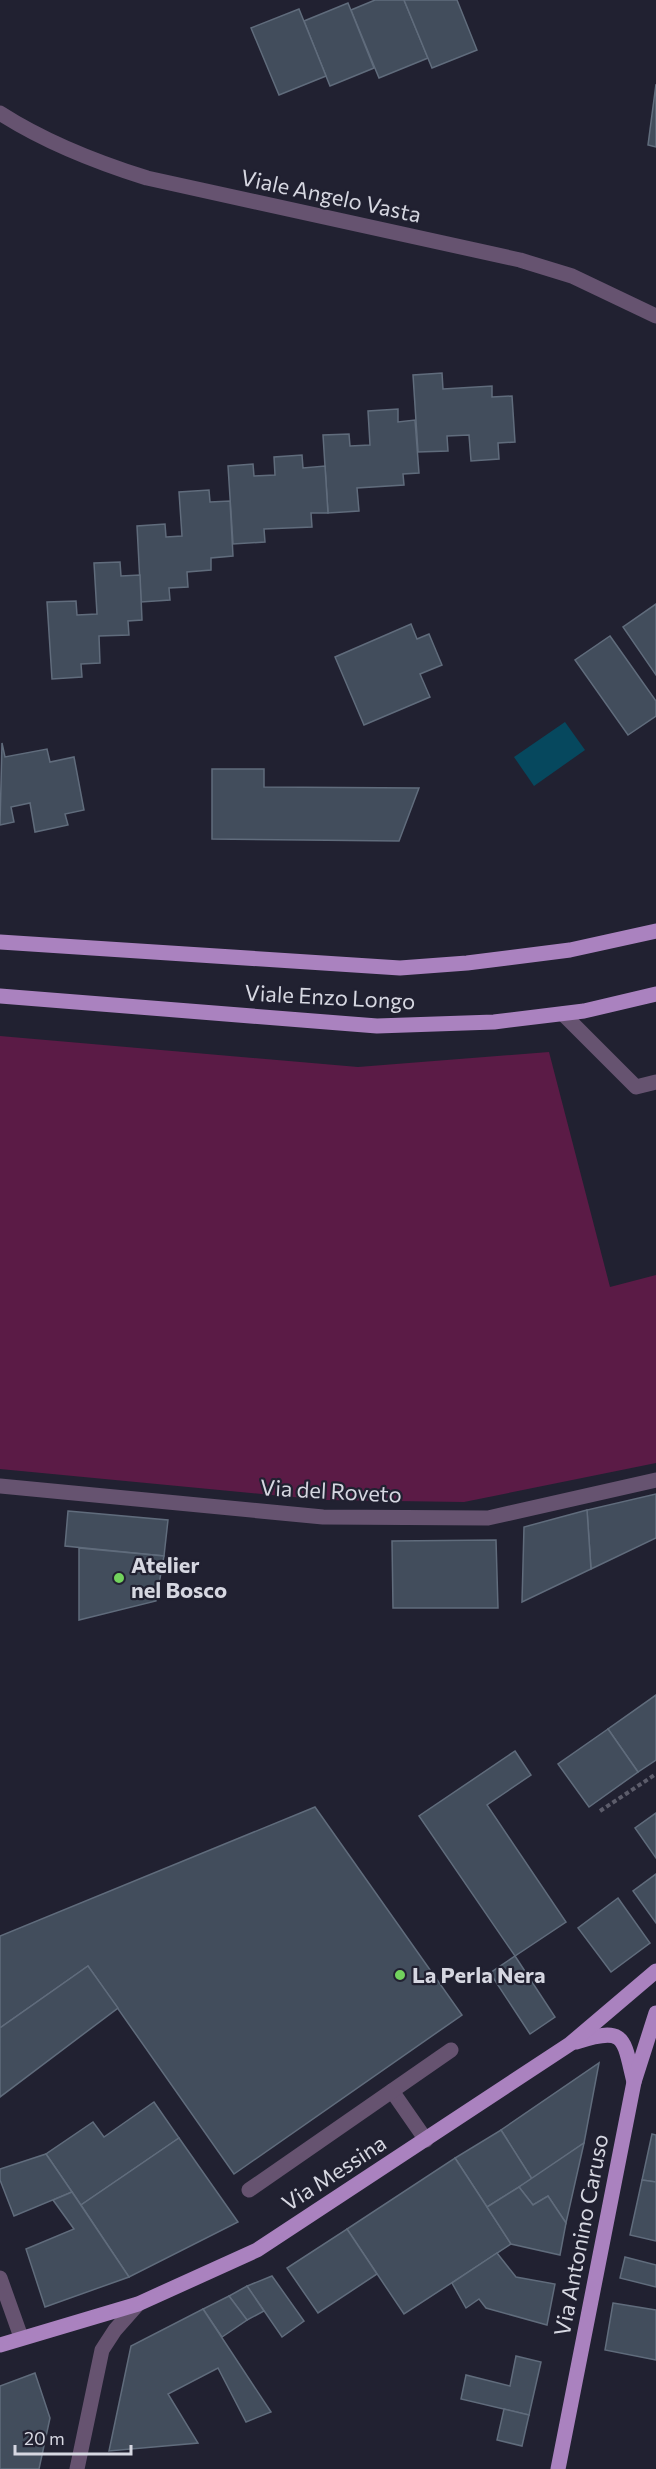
<svg xmlns="http://www.w3.org/2000/svg" width="656" height="2469" viewBox="0 0 656 2469" font-family="Commissioner,sans-serif">
<rect width="100%" height="100%" fill="#212131"/>
<polygon fill="#5b1b46" points="0,1036 358,1067 549,1052 610,1287 656,1275 656,1463 464,1502 325,1500 0,1469"/>
<polygon fill="#06485e" points="565,722 585,750 534,786 514,757"/>
<g fill="#424d5c" stroke="#606c7c" stroke-width="1.5">
<polygon points="375,0 404,0 428,58 379,78 351,10"/>
<polygon points="404,0 457,0 477,50 432,68"/>
<polygon points="348,3 374,68 330,86 304,21"/>
<polygon points="299,9 326,76 279,95 251,28"/>
<polygon points="656,84 656,147 648,145"/>
<polygon points="442,373 443,389 492,386 492,397 512,396 515,442 498,443 499,459 471,461 469,435 447,436 448,451 418,452 413,375"/>
<polygon points="398,409 398,422 415,420 419,473 403,474 404,485 357,488 359,511 328,513 323,435 349,434 350,446 370,445 368,411"/>
<polygon points="302,455 303,468 325,466 328,513 311,513 312,527 264,529 265,542 233,544 228,466 253,464 254,476 275,475 274,457"/>
<polygon points="209,490 210,502 230,501 233,556 211,558 211,570 187,572 188,587 169,588 170,600 141,602 137,526 165,524 166,537 182,536 179,492"/>
<polygon points="120,562 121,576 140,575 142,620 128,621 129,635 99,636 100,663 81,664 82,677 52,679 47,602 76,601 77,615 97,614 94,563"/>
<polygon points="656,604 656,675 623,627"/>
<polygon points="411,624 417,639 429,634 442,665 420,674 430,697 364,725 335,657"/>
<polygon points="610,636 656,701 656,716 628,735 575,660"/>
<polygon points="2,743 5,757 47,749 50,762 74,757 84,810 65,814 68,825 35,832 30,803 11,807 14,822 0,825"/>
<polygon points="212,769 264,769 264,787 419,788 399,841 212,839"/>
<polygon points="656,1494 656,1538 591,1569 587,1510"/>
<polygon points="587,1510 591,1569 522,1602 524,1527"/>
<polygon points="68,1511 168,1520 164,1556 65,1546"/>
<polygon points="496,1540 498,1608 393,1608 392,1541"/>
<polygon points="79,1548 164,1556 156,1601 79,1620"/>
<polygon points="656,1695 656,1760 638,1772 608,1729"/>
<polygon points="608,1729 638,1772 589,1807 558,1764"/>
<polygon points="515,1751 531,1775 487,1805 566,1922 515,1956 419,1816"/>
<polygon points="315,1807 462,2015 234,2174 88,1966 0,2028 0,1936"/>
<polygon points="656,1813 656,1858 635,1828"/>
<polygon points="656,1874 656,1923 633,1891"/>
<polygon points="618,1898 650,1943 611,1972 578,1928"/>
<polygon points="515,1956 555,2017 530,2034 490,1973"/>
<polygon points="88,1966 118,2008 0,2097 0,2028"/>
<polygon points="599,2063 584,2143 532,2179 501,2130"/>
<polygon points="154,2102 179,2138 81,2205 46,2154 93,2122 104,2137"/>
<polygon points="501,2130 532,2179 487,2207 455,2158"/>
<polygon points="652,2134 656,2135 656,2182 642,2180"/>
<polygon points="179,2138 238,2222 129,2277 81,2205"/>
<polygon points="584,2143 566,2223 548,2196 533,2205 519,2187"/>
<polygon points="46,2154 72,2192 14,2216 0,2180 0,2169"/>
<polygon points="455,2158 511,2244 404,2314 347,2229"/>
<polygon points="642,2180 656,2182 656,2241 630,2235"/>
<polygon points="519,2187 533,2205 548,2196 566,2223 560,2255 511,2244 487,2207"/>
<polygon points="72,2192 129,2277 45,2307 26,2249 74,2229 53,2200"/>
<polygon points="347,2229 377,2274 318,2313 287,2268"/>
<polygon points="497,2253 516,2277 555,2284 547,2325 486,2308 479,2299 466,2308 452,2283"/>
<polygon points="625,2257 656,2265 656,2287 620,2278"/>
<polygon points="272,2276 304,2321 282,2337 247,2286"/>
<polygon points="247,2286 264,2311 247,2320 229,2296"/>
<polygon points="229,2296 247,2320 222,2337 203,2309"/>
<polygon points="613,2303 656,2310 656,2360 605,2350"/>
<polygon points="203,2309 271,2412 246,2422 218,2368 168,2394 198,2443 109,2451 131,2346"/>
<polygon points="516,2356 541,2362 529,2415 461,2399 466,2375 510,2386"/>
<polygon points="35,2373 50,2418 39,2469 0,2469 0,2386"/>
<polygon points="504,2409 529,2415 522,2446 497,2440"/>
</g>
<g fill="none" stroke-linecap="round" stroke-linejoin="round">
<polyline stroke="#5c5c6a" stroke-width="4" stroke-dasharray="4.5 3" stroke-linecap="butt" points="600,1811 656,1774"/>
<g stroke="#665370" stroke-width="15">
<path d="M0,113C45,142 96,162 147,178L520,260L572,276L656,316"/>
<polyline points="563,1014 636,1087 656,1082"/>
<polyline points="0,1486 323,1517 488,1518 656,1480"/>
<polyline points="392,2091 426,2140"/>
<polyline points="249,2190 451,2050"/>
<polyline points="0,2278 21,2337"/>
<polyline points="77,2469 102,2350 115,2330 138,2304"/>
</g>
<g stroke="#aa82bf" stroke-width="15">
<polyline points="0,942 400,968 467,963 570,950 656,931"/>
<polyline points="0,996 377,1026 494,1022 584,1011 656,994"/>
<path d="M576,2042C626,2026 623,2037 634,2082"/>
<polyline points="0,2345 138,2304 257,2250 570,2044 656,1971"/>
<polyline points="558,2469 634,2082 656,2013"/>
</g>
</g>
<g fill="#72d25d" stroke="#212131" stroke-width="2">
<circle cx="119" cy="1578" r="6"/>
<circle cx="400" cy="1975" r="6"/>
</g>
<g text-anchor="middle" stroke-width="4.5" stroke-linejoin="round" paint-order="stroke">
<g font-size="22" fill="#d6d7e1" stroke="#212131">
<text transform="translate(331 196) rotate(12)" y="8">Viale Angelo Vasta</text>
<text transform="translate(330 997) rotate(3)" y="8">Viale Enzo Longo</text>
<text transform="translate(331 1491) rotate(3)" y="8">Via del Roveto</text>
<text transform="translate(334 2173) rotate(-33)" y="8">Via Messina</text>
<text transform="translate(581 2235) rotate(-79)" y="8">Via Antonino Caruso</text>
</g>
<g font-size="22" font-weight="bold" fill="#d6d7e1" stroke="#212131" text-anchor="start">
<text x="131" y="1573">Atelier<tspan x="131" dy="25">nel Bosco</tspan></text>
<text x="412" y="1983">La Perla Nera</text>
</g>
</g>
<path d="M15 2445v9h116v-9" fill="none" stroke="#d6d7e1" stroke-width="3"/>
<text x="24" y="2445" font-size="18" fill="#d6d7e1" stroke="#212131" stroke-width="4.5" paint-order="stroke">20 m</text>
</svg>
